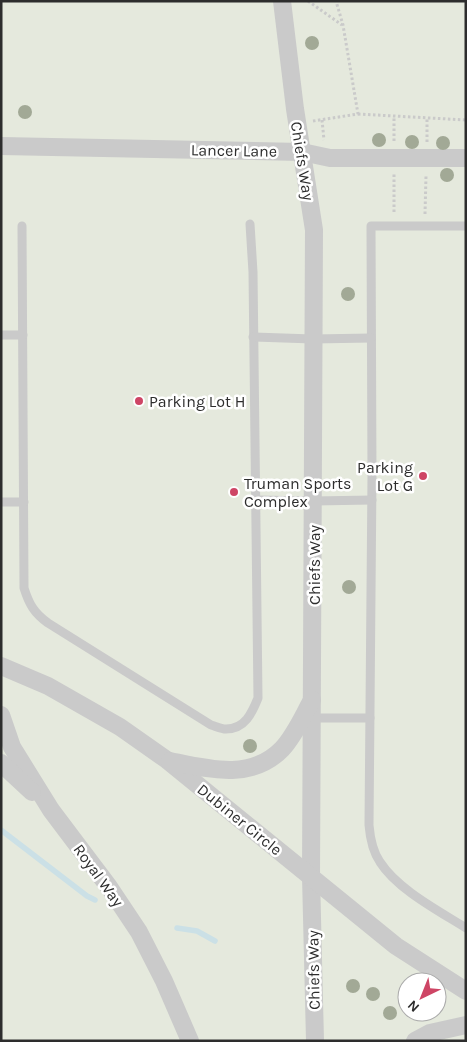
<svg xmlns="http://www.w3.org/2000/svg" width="467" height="1042" viewBox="0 0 467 1042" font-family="Karla,sans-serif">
<rect width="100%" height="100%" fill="#fff"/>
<path fill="#e5e9dd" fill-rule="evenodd" d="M1,1H466V1041H1ZM407,982H437V1012H407Z"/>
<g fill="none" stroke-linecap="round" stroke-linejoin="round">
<g stroke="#cbe0e6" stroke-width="5.5">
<polyline points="1,830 87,896 95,900"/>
<polyline points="177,928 197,931 215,941"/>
</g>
<g stroke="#cacaca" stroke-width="3" stroke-dasharray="2.5 2.5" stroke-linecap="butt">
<polyline points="308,1 342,25"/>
<polyline points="358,114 466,120"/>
<polyline points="322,120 324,140"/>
<polyline points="313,121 358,114 343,25 336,1"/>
<polyline points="394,141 394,116"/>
<polyline points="427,142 427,118"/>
<polyline points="394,212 394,174"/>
<polyline points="425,214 426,176"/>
</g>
<g stroke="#cacaca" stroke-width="9">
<path d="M22,226L24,588C29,604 34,613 48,623L211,725C215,726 221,729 226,729C245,729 252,713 258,698L253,272L250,224"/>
<path d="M466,226H371L372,476L369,825C370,837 373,852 380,862C397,889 439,911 466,928"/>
<polyline points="1,335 23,335"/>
<polyline points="253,337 313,339 371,338"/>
<polyline points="256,500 314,501 372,500"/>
<polyline points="1,502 24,502"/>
<polyline points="313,718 370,718"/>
</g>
<g stroke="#cacaca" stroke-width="18">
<polyline points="282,1 295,109 314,230 311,876 315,1041"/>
<polyline points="1,146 302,152 330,158 466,158"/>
<polyline points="1,666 48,686 120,727 167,760 396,946 466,991"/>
<polyline points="1,715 12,747 51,810 109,887 139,932 164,981 190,1041"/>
<path d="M170,761C208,769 251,781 282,749C295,735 303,716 312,700"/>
<polyline points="1,763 32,792"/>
<polyline points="415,1041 430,1033 466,1025"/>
</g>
</g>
<g fill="#a2a996">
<circle cx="312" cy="43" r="7"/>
<circle cx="25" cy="112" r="7"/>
<circle cx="379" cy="140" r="7"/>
<circle cx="412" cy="142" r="7"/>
<circle cx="443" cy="143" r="7"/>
<circle cx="447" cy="175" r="7"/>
<circle cx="348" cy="294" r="7"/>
<circle cx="349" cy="587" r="7"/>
<circle cx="250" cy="746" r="7"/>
<circle cx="353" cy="986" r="7"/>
<circle cx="373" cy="994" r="7"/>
<circle cx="390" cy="1013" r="7"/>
</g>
<g fill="#ce4565" stroke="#fff" stroke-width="2">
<circle cx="139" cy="401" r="5"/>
<circle cx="423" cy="476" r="5"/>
<circle cx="234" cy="492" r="5"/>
</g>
<g text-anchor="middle" stroke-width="5" stroke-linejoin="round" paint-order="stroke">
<g font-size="16" fill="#2d2d2d" stroke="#fff">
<text transform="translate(234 150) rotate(1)" y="6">Lancer Lane</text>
<text transform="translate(303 161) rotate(81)" y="6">Chiefs Way</text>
<text transform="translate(314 565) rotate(-90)" y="6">Chiefs Way</text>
<text transform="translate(240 819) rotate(39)" y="6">Dubiner Circle</text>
<text transform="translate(99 875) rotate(54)" y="6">Royal Way</text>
<text transform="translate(313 970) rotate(-91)" y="6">Chiefs Way</text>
</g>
<g font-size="16" fill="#2d2d2d" stroke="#fff" text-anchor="start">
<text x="149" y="407">Parking Lot H</text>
<text x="413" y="473" text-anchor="end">Parking<tspan x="413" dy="18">Lot G</tspan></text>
<text x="244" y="489">Truman Sports<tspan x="244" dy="18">Complex</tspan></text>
</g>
</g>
<rect width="467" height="1042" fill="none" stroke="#2d2d2d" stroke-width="5"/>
<g transform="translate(422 997) rotate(223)"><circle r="24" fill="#ffffff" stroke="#ababab"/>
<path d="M0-4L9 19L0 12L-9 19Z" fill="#ce4565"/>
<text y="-8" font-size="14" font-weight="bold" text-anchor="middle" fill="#2d2d2d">N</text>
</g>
</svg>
